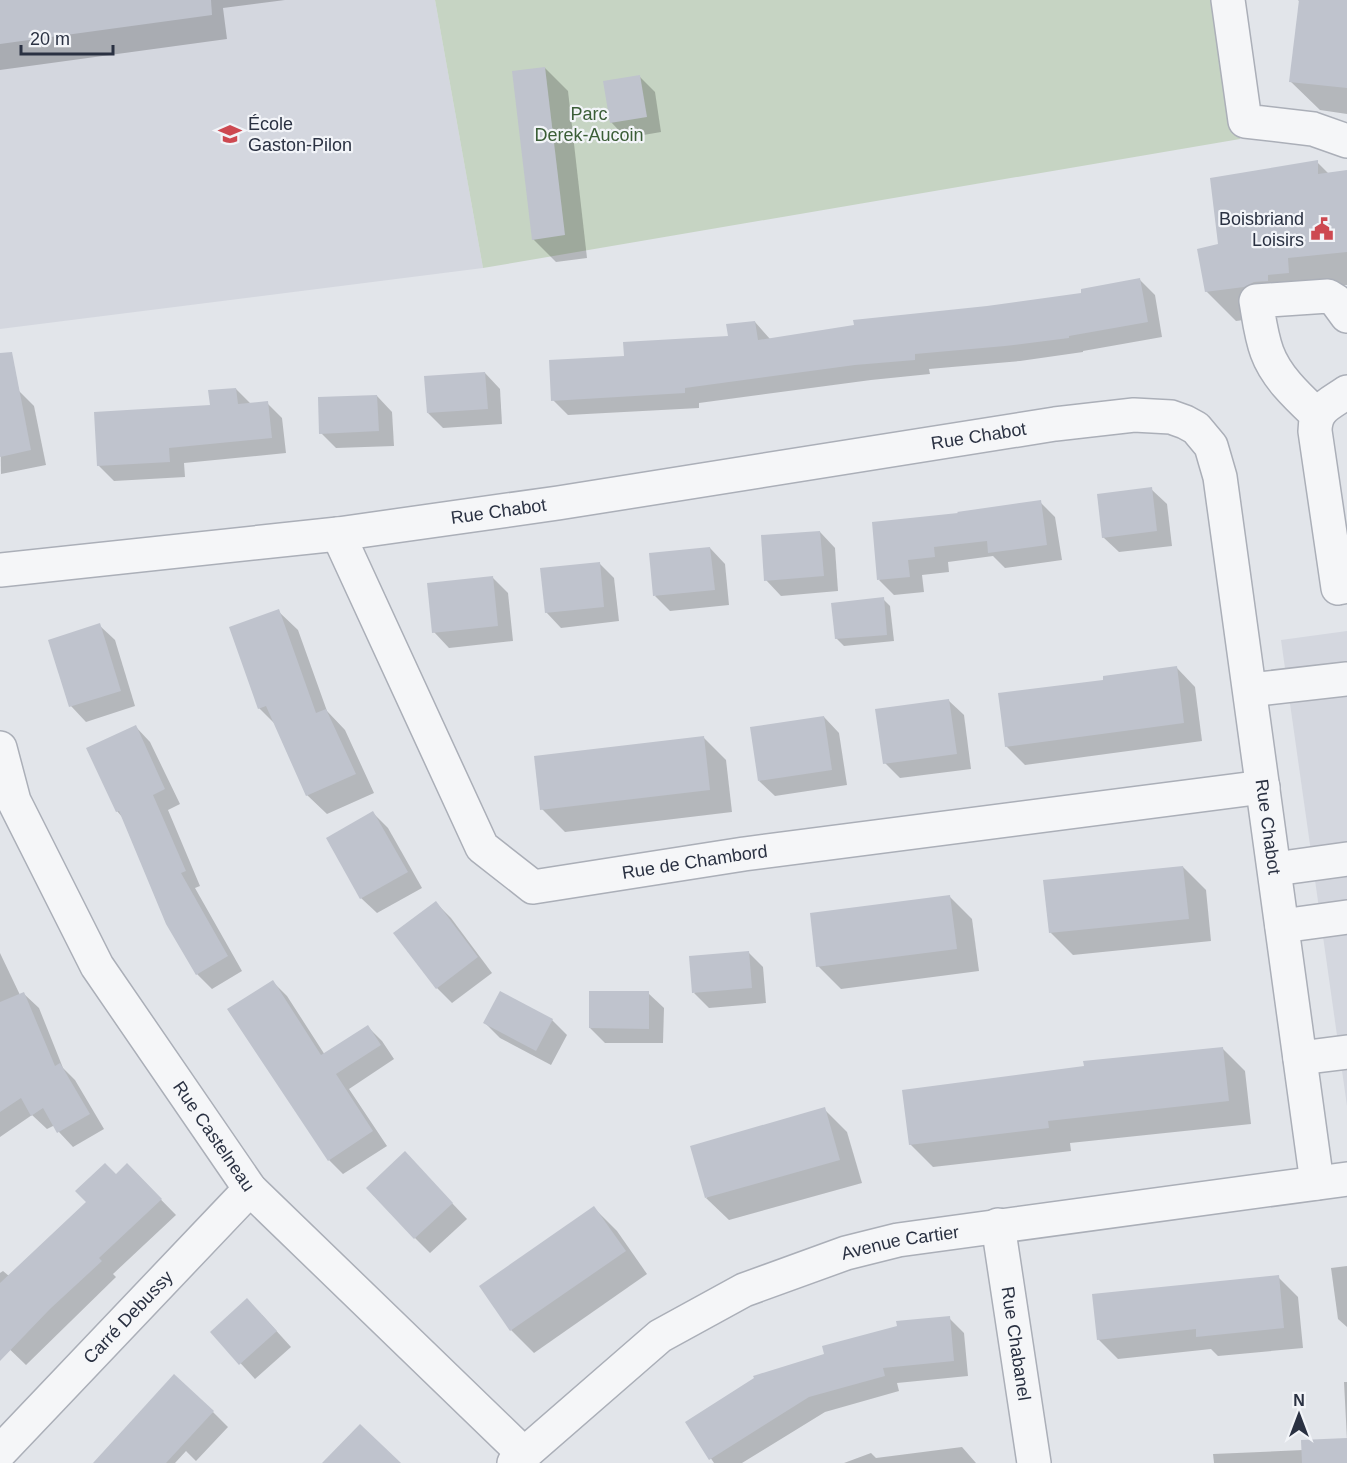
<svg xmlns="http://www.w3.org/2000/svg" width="1347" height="1463" viewBox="0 0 1347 1463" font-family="Helvetica,sans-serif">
<rect width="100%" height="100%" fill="#e2e5ea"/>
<g fill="#d4d7df">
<polygon points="0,0 435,0 483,268 0,329"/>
<polygon points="1347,631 1347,1106 1281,640"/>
</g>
<polygon fill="#c6d4c3" points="435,0 1220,0 1240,139 483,268"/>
<g fill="#0003">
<polygon points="0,0 285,0 223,8 227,39 0,70"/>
<polygon points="1298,0 1347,0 1347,114 1320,110 1290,81 1300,2"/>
<polygon points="545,68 568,91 587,258 556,262 533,239"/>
<polygon points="640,77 655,92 661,132 626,138 611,122"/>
<polygon points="1317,162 1329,174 1347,172 1347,285 1317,288 1274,316 1236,321 1206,291 1220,245"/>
<polygon points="1140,280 1155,295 1162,337 1083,351 1083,352 1020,361 929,369 930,374 871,380 699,403 699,408 568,415 553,400 626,358 730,338 755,322 770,339 1083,294"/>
<polygon points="485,373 500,389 502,424 443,428 428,413"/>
<polygon points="236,389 251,404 267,403 282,418 286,453 184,463 185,477 114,481 98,465 211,407"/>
<polygon points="19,391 34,406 46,465 1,474 0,395"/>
<polygon points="377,396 392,412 394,446 336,448 321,433"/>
<polygon points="1151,489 1167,504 1172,546 1119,552 1103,537"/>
<polygon points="1040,502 1055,517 1062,560 1005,568 993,556 948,562 949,572 922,575 924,592 894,595 879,580 959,515"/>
<polygon points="820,532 835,548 838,591 781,596 766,580"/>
<polygon points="710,548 725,564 729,605 670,611 655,596"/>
<polygon points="599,563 614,578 619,621 561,628 546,612"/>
<polygon points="493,578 508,593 513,641 449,648 434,632"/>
<polygon points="883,599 890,606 894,641 844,646 836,638"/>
<polygon points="278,611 298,630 327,711 345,730 374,793 327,814 307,795 276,725 259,708"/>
<polygon points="99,625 115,640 135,706 86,722 71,706"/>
<polygon points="1176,667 1195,687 1202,741 1025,765 1006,746 1105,681"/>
<polygon points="948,700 964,715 971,769 900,778 885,763"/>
<polygon points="824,717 839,733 847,785 775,796 759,781"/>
<polygon points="135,726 150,742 180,804 168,810 200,886 195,888 242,971 212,989 197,974 123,818 117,811"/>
<polygon points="703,737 726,760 732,812 565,832 542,809"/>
<polygon points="373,813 388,828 422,888 377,913 361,898"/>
<polygon points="1183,867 1206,890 1211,941 1073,955 1050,932"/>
<polygon points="949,896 972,919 979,971 841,989 818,966"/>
<polygon points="436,903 451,918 492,973 452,1003 437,988"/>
<polygon points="748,952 763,967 766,1003 709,1008 694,993"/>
<polygon points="0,953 20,995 24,994 39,1008 63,1068 75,1080 104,1129 73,1147 59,1132 55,1125 47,1129 32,1115 0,1137"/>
<polygon points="273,982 287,996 325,1055 368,1027 382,1041 394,1059 349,1089 387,1146 343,1174 329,1160"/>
<polygon points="648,993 664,1008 663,1043 605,1043 590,1028"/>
<polygon points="552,1020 567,1035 551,1065 500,1038 485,1023"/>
<polygon points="1222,1048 1245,1071 1251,1124 1070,1143 1071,1151 933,1167 910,1144"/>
<polygon points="824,1109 847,1132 862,1183 729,1220 706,1198"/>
<polygon points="127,1165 176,1215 113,1274 116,1277 26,1365 0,1340 0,1273 3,1271 9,1276"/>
<polygon points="420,1169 467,1219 430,1253 415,1238"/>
<polygon points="594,1208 617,1231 647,1274 534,1353 511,1330"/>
<polygon points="1347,1266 1347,1327 1338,1319 1331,1268"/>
<polygon points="1278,1277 1298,1297 1303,1348 1218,1356 1211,1349 1118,1359 1098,1339"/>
<polygon points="262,1315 291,1347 255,1379 212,1332"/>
<polygon points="949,1318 964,1333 968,1376 897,1383 899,1391 825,1412 742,1463 714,1463 687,1422"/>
<polygon points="1344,1382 1347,1382 1347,1463 1214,1463 1213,1454 1303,1450 1347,1440"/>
<polygon points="213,1412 228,1427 196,1461 186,1451 175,1463 94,1463"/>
<polygon points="962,1447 976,1463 844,1463 871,1453 876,1458"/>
</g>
<g fill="#bfc3cd">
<polygon points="0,0 211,0 212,15 0,44"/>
<polygon points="1299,0 1347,0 1347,88 1289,82"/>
<polygon points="545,67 565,235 532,240 512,71"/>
<polygon points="640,75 647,117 610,123 603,81"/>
<polygon points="1318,160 1318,174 1347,170 1347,252 1288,258 1289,273 1268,275 1268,281 1254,282 1244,287 1205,292 1197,249 1218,244 1210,178"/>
<polygon points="1140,278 1148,322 1069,336 1069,338 1005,346 915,354 915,360 855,365 685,388 685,393 551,401 549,360 624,356 623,342 728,336 726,324 755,321 758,340 854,325 853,320 987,306 1081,293 1081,289"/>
<polygon points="12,352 31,450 0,457 0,353"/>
<polygon points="485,372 488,409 427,413 424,376"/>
<polygon points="236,388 238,404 268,401 272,438 169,448 170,462 97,466 94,412 210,405 208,390"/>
<polygon points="377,395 379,431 319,434 318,397"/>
<polygon points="1152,487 1157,531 1102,538 1097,494"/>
<polygon points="1041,500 1047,545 988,553 987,541 934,547 935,557 908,560 910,577 877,580 872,522 958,513 957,512"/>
<polygon points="820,531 824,576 764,581 761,535"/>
<polygon points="710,547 715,590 653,596 649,553"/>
<polygon points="600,562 604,607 545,613 540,568"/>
<polygon points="493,576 498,626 432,633 427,583"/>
<polygon points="884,597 887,635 835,639 831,603"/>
<polygon points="279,609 316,713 326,709 356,774 306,796 266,706 258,709 229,627"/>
<polygon points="100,623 121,691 69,707 48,640"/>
<polygon points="1177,666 1184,723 1005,747 998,693 1103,680 1103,676"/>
<polygon points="949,699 957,754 883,764 875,709"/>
<polygon points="824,716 832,770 758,781 750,727"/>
<polygon points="136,725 165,789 153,795 186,871 181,873 228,956 196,975 166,924 119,811 116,812 86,748"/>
<polygon points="704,736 710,790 540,810 534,756"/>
<polygon points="373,811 408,872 360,899 326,838"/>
<polygon points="1183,866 1189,919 1049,933 1043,880"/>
<polygon points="950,895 957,949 816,967 810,913"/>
<polygon points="436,901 478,957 436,989 393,933"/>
<polygon points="749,951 752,988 692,993 689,956"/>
<polygon points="273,980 321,1055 368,1025 381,1045 336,1074 373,1131 328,1161 227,1009"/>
<polygon points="500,991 553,1019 536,1051 483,1023"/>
<polygon points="589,991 649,991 649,1029 589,1028"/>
<polygon points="24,992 55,1066 60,1063 90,1114 57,1133 43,1108 31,1116 21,1098 0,1112 0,1002"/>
<polygon points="1223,1047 1229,1101 1048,1121 1049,1128 909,1145 902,1090 1084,1066 1083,1061"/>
<polygon points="825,1107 840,1160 705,1198 690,1146"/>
<polygon points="405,1151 453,1203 414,1239 366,1188"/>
<polygon points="105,1163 116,1174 127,1163 162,1199 99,1258 102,1261 50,1309 0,1361 0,1283 86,1202 75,1191"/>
<polygon points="594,1206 626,1251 510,1331 479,1286"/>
<polygon points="1279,1275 1284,1328 1196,1337 1196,1329 1097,1340 1092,1294"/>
<polygon points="247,1298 277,1331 239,1365 210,1332"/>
<polygon points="950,1316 954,1361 883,1368 885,1376 809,1397 709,1460 685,1422 754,1378 753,1376 824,1354 822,1346 897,1326 896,1321"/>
<polygon points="174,1374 214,1411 166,1463 93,1463"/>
<polygon points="360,1424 401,1463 322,1463"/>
<polygon points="1347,1438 1347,1463 1302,1463 1301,1440"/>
</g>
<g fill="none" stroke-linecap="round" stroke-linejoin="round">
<g stroke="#abafb8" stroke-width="36">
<g id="minor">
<polyline points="1228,0 1245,121 1313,129 1347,141"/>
<path d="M1347,392C1330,404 1315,408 1315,431L1338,588L1347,586"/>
<path d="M1317,415C1298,397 1276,377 1267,352C1261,336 1259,318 1256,301L1328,296L1336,301L1347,316"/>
<path id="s1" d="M338,534L482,847L533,887L744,854L1263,787"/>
<path id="s2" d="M0,570L338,534L558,503L1055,424L1134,415L1171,417L1185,422L1196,428L1211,446L1220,477L1317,1183"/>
<polyline points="1250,690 1347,679"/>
<path id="s3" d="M0,748L14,801L97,966L250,1189L524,1454"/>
<polyline points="1275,869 1347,859"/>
<polyline points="1282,926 1347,917"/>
<polyline points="1300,1058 1347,1052"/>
<path id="s4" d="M998,1225L1034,1463"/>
<path id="s5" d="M0,1452L250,1189"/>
<path id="s6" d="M514,1463L660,1336L744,1290L846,1253L898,1240L1347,1179"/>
</g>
</g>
<use href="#minor" stroke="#f5f6f8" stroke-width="33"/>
</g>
<defs>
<g id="school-bare" transform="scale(1.8)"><path d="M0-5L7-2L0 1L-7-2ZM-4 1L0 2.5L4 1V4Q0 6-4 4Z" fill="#cd4951" stroke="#f2f4f8" stroke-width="2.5" paint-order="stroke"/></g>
<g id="civic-bare" transform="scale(1.8)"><path d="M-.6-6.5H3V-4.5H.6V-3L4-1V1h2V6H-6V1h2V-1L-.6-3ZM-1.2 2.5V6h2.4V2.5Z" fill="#cd4951" stroke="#f2f4f8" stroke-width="2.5" paint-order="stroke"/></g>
</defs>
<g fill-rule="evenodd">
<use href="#school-bare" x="230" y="134"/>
<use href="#civic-bare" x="1322" y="229"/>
</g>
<g text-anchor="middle" stroke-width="4.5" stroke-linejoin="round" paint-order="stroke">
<g font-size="18" fill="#3b5e37" stroke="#f2f4f8">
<text x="589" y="120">Parc<tspan x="589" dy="21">Derek-Aucoin</tspan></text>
</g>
<g font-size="18" fill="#2a3142" stroke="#f2f4f8" text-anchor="start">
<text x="248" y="130">École<tspan x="248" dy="21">Gaston-Pilon</tspan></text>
<text x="1304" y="225" text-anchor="end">Boisbriand<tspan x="1304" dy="21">Loisirs</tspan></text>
</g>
<g font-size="18" fill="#2a3142" stroke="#f2f4f8">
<text dy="6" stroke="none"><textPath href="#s2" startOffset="988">Rue Chabot</textPath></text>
<text dy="6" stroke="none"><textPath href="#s2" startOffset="502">Rue Chabot</textPath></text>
<text dy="6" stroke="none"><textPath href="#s2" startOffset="1618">Rue Chabot</textPath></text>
<text dy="6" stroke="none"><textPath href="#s1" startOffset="573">Rue de Chambord</textPath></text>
<text dy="6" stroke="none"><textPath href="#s3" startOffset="446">Rue Castelneau</textPath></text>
<text dy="6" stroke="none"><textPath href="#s6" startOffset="453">Avenue Cartier</textPath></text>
<text dy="6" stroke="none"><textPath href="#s5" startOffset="186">Carré Debussy</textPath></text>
<text dy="6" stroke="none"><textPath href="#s4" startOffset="120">Rue Chabanel</textPath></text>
</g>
</g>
<g transform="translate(1299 1415)" stroke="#f2f4f8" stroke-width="4.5" paint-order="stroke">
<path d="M0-4.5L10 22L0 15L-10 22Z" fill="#2a3142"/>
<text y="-9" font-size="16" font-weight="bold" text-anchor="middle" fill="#2a3142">N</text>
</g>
<path d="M21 45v9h92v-9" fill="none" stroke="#2a3142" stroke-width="3"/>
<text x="30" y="45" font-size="18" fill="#2a3142" stroke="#f2f4f8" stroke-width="4.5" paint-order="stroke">20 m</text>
</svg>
